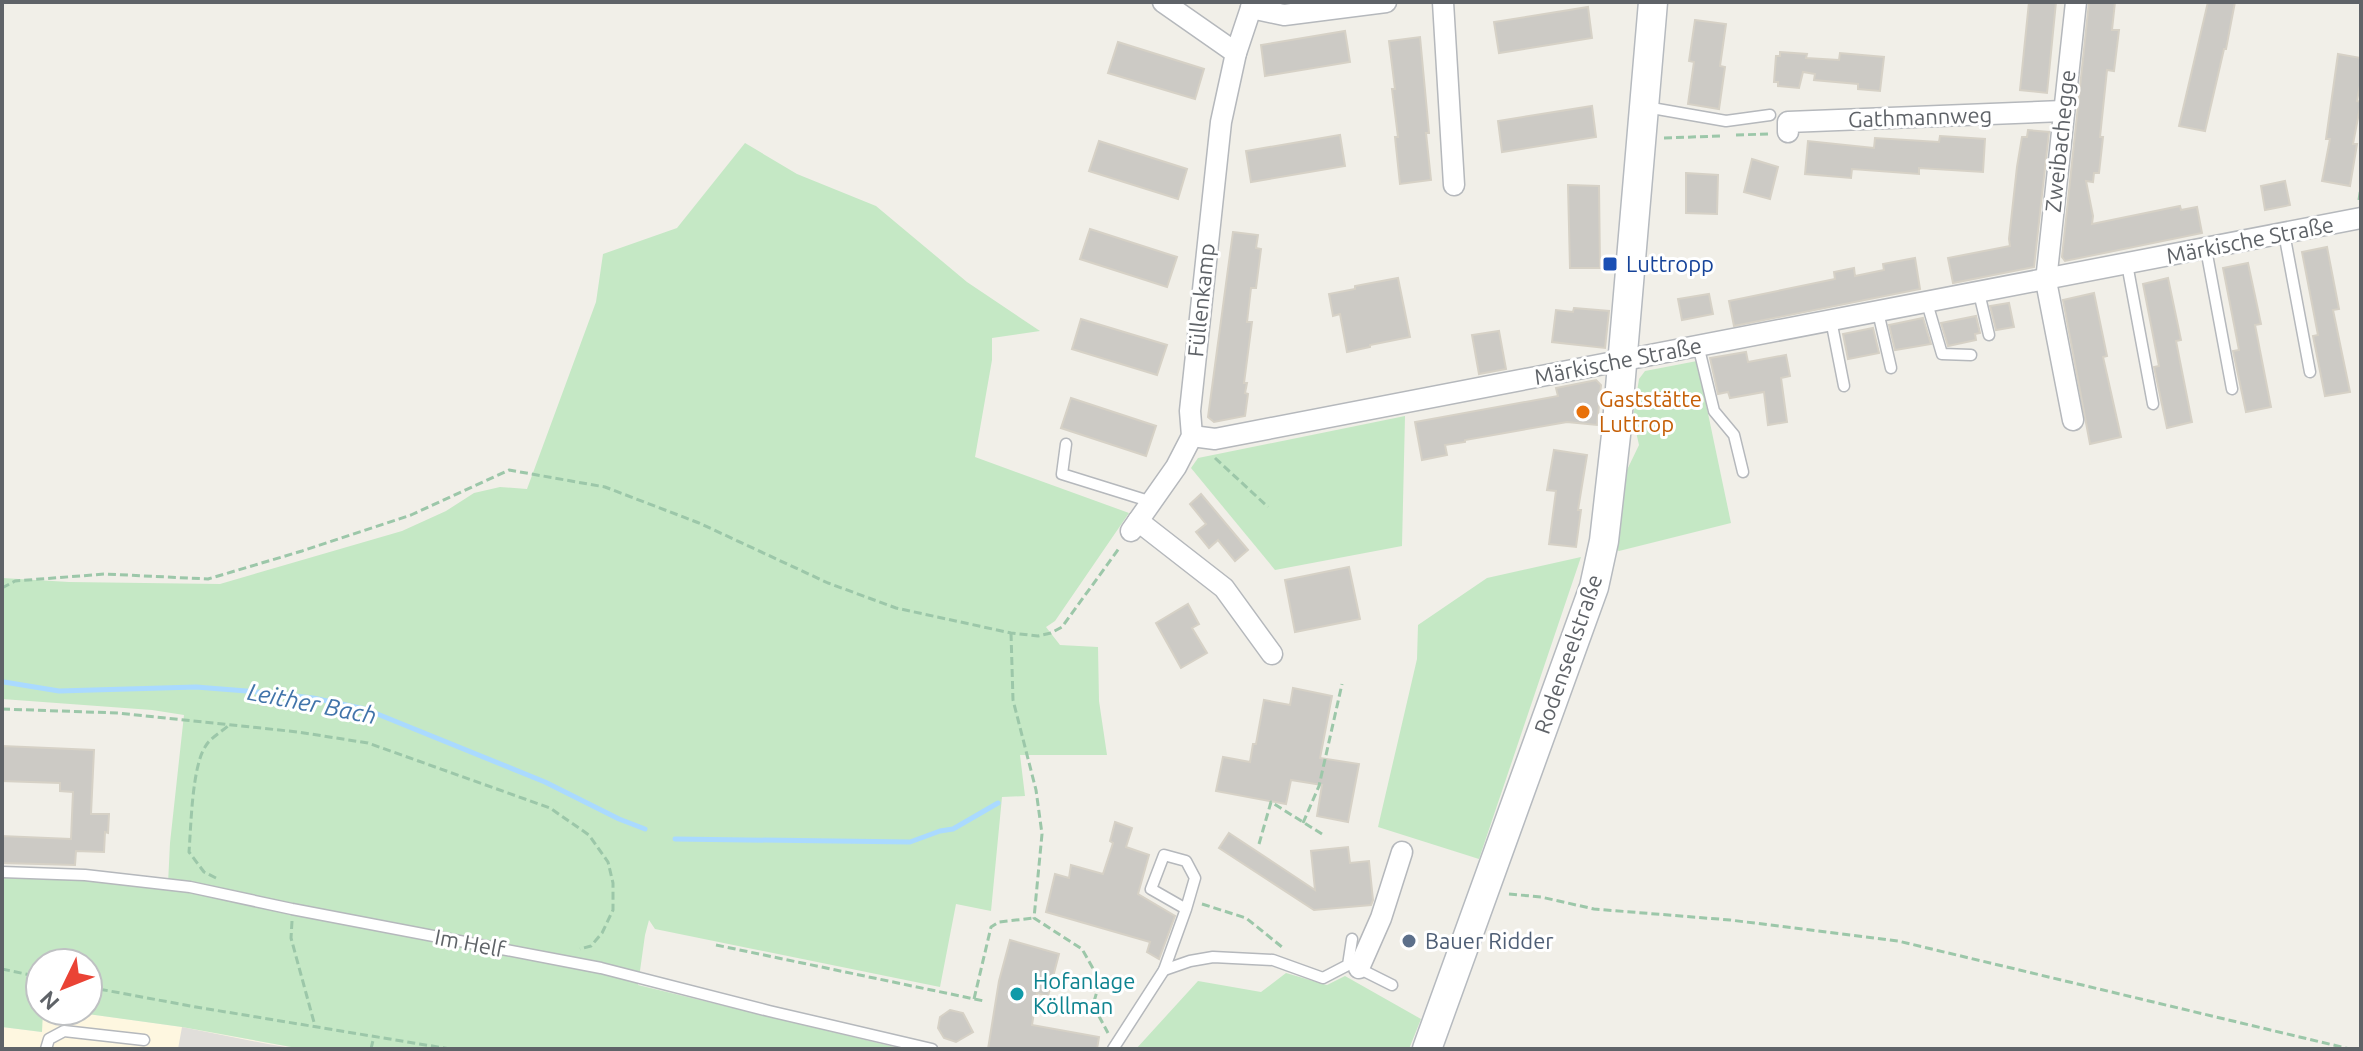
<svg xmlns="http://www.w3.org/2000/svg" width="2363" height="1051" viewBox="0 0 2363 1051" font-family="Ubuntu,sans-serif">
<rect width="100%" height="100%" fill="#f1efe8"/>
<polygon fill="#fef7e0" points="43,1011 66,1011 182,1027 298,1049 2,1049 2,1027 41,1032"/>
<polygon fill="#e0deda" points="182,1027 268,1044 298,1049 178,1049"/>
<g fill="#c5e8c5">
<polygon points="745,143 797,174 876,206 967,282 1040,331 992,338 992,360 975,457 1129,513 1055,621 1046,627 1060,645 1098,647 1099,701 1107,755 1020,755 1025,796 1002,797 991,911 956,904 940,987 655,929 649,920 645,935 638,985 903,1049 302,1049 182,1027 66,1011 88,1011 88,963 40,963 40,1011 43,1011 42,1032 2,1027 2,873 168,884 170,843 184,715 152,710 2,699 2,578 69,582 220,584 402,531 446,511 474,493 500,487 527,489 596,302 603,254 677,228"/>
<polygon points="1697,361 1731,523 1619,551 1615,549 1626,472 1639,445 1633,418 1639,379 1645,371"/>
<polygon points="1405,416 1402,546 1275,570 1191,468 1198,458"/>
<polygon points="1581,557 1479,859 1378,827 1417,659 1418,625 1487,578"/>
<polygon points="1286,973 1327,985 1345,976 1421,1019 1409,1049 1136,1049 1198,981 1261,992"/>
</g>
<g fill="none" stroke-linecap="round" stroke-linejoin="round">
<g stroke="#aadaff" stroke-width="5">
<polyline points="4,682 59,691 196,687 258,692 313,698 365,709 545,782 619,819 645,829"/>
<polyline points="675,839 910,842 940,831 953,829 998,803"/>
</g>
</g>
<g fill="#cccac5" stroke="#d6d1c6" stroke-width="2">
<polygon points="2029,2 2056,2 2047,93 2020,90"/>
<polygon points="2089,2 2115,2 2112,30 2119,30 2114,71 2107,70 2100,137 2103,137 2099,173 2094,173 2093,182 2086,181 2093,216 2092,224 2180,206 2181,210 2197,207 2202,233 2065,261 2062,257"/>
<polygon points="2208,2 2235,2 2226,49 2224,49 2205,131 2179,126"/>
<polygon points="1588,7 1592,38 1499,53 1494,22"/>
<polygon points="1695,20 1726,24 1720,66 1725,67 1719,109 1688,104 1694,62 1689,61"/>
<polygon points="1345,31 1350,62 1265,76 1261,45"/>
<polygon points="1420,37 1429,133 1426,133 1431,180 1400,184 1395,137 1398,137 1392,89 1395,89 1389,41"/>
<polygon points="1118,42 1204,69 1195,99 1108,73"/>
<polygon points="1780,52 1807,54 1806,58 1839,60 1840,53 1884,57 1880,91 1858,89 1858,84 1814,80 1815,74 1803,72 1799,88 1778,86 1778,82 1774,82 1776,56 1780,56"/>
<polygon points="2338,54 2361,58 2361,80 2357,101 2361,102 2353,144 2357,144 2350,186 2322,181 2330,139 2326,139"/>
<polygon points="1592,106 1596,137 1502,152 1498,121"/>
<polygon points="2028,130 2049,132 2034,267 1953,283 1948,258 2010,246 2009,239 2017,167 2022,137 2027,137"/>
<polygon points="1340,135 1345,166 1251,182 1246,151"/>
<polygon points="1940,136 1985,139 1983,172 1919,168 1919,174 1852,169 1851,178 1805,174 1808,141 1874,148 1875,138 1939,142"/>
<polygon points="1099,141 1187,169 1178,199 1089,171"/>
<polygon points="1752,159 1778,167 1770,199 1744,192"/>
<polygon points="1686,173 1718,175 1717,214 1686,213"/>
<polygon points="2285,181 2290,205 2265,210 2261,186"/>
<polygon points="1568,185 1599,186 1600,268 1570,268"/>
<polygon points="1090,229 1177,257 1167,287 1080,259"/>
<polygon points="1233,232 1258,235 1256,248 1261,249 1256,288 1251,288 1247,322 1252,322 1244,383 1247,383 1245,393 1248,394 1245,416 1214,422 1208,417"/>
<polygon points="2327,247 2339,309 2333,310 2350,392 2325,396 2313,336 2318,335 2302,252"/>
<polygon points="1915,258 1920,289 1734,326 1729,301 1835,279 1834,272 1854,268 1855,276 1884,270 1883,264"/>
<polygon points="2248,263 2261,324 2255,325 2271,407 2246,412 2233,351 2239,350 2223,268"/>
<polygon points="1398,278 1410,337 1370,345 1370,347 1347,352 1340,314 1333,316 1329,294 1355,289 1355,286"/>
<polygon points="2168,278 2181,340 2176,341 2192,422 2167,428 2154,367 2159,366 2143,284"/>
<polygon points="2094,293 2107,356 2103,357 2121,437 2090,444 2063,300"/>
<polygon points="1709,294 1713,314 1682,320 1678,299"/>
<polygon points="2009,303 2014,327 1996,330 1990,306"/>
<polygon points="1574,308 1609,311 1605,348 1552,342 1556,310 1573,312"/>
<polygon points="1976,316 1980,333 1975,334 1976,340 1948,346 1941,323"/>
<polygon points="1923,318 1931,344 1895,350 1889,325"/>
<polygon points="1081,319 1167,345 1157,375 1072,349"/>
<polygon points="1873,328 1879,353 1848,359 1843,334"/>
<polygon points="1499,331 1506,369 1479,374 1472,335"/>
<polygon points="1746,352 1748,362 1786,355 1790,376 1781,378 1787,422 1768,425 1764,392 1730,398 1728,392 1718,394 1710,358"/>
<polygon points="1596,380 1601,385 1597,425 1567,422 1465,440 1465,442 1445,445 1447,455 1422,460 1415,422 1558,396 1556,388"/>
<polygon points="1071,398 1156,426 1146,456 1061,428"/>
<polygon points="1554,450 1587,455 1578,510 1581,510 1576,547 1549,544 1556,491 1547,490"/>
<polygon points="1201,494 1248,550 1235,561 1218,540 1209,548 1196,532 1206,524 1190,504"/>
<polygon points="1349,567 1360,619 1295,632 1285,580"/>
<polygon points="1188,604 1199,624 1192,628 1207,653 1181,668 1156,623"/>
<polygon points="1293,688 1332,696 1320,758 1359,764 1348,822 1317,816 1322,785 1291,780 1286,804 1216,791 1223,757 1250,762 1253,744 1256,744 1264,700 1290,705"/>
<polygon points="2,746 94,750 91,814 109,814 108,833 105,832 104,852 76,851 75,865 2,863 2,836 71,839 73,792 60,791 60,783 2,781"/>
<polygon points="1115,822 1132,828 1126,847 1149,855 1138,894 1175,916 1159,959 1147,952 1150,942 1046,912 1055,874 1069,878 1071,865 1103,874 1113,843 1110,841"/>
<polygon points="1229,833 1315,890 1311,851 1348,847 1350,863 1369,861 1373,900 1371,905 1314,910 1219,848"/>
<polygon points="1010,940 1059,954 1048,996 1037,993 1032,1025 1099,1037 1097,1049 988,1049 999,981"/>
<polygon points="950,1010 963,1013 973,1032 956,1042 944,1038 938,1028 940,1017"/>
</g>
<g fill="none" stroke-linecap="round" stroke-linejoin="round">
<g stroke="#b5b8bc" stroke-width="13">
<g id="service">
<polyline points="1646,107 1726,121 1770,115"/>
<polyline points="2284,233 2310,372"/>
<polyline points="2206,249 2232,389"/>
<polyline points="2127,264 2153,404"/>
<polyline points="1979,293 1989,335"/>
<polyline points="1927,303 1942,354 1971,355"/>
<polyline points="1878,312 1891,368"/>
<polyline points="1831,320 1844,386"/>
<polyline points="1698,345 1714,411 1734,435 1743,472"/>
<polyline points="1066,444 1062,474 1152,502"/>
<polyline points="2,872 85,875 190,887 292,909 601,968 769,1011 932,1049"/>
<polyline points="1358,968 1392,985"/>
<polyline points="1164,970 1190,961 1213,957 1273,960 1323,978 1348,965 1352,939"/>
<polyline points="46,1049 49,1039 64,1031 144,1040"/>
<polyline points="1113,1049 1164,970 1186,909 1195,878 1186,861 1164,855 1151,889 1186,909"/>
</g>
</g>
<g stroke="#b5b8bc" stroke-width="23">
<g id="minor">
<polyline points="1163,2 1236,53"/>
<polyline points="1443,2 1454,185"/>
<polyline points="1251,8 1284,15 1386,2"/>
<polyline points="1788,132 1788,122 2063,111"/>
<polyline points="2073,420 2046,281 2076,2"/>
<polyline points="1192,436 1215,439 2361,218"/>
<polyline points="1138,521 1224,588 1272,654"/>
<polyline points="1131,531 1176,467 1192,436 1190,411 1221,122 1236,53 1253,2"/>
<polyline points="1359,968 1381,918 1402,852"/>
</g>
</g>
<g stroke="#b6babf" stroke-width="31">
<polyline id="secondary" points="1427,1049 1594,587 1604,541 1616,435 1653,2"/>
</g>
<g stroke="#9cc7a9" stroke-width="3" stroke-dasharray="8 4" stroke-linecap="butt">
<polyline points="1736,135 1768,134"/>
<polyline points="1664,138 1720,136"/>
<polyline points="2359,200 2361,187"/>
<polyline points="1215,458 1268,507"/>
<polyline points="2,588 15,581 105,574 208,579 302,551 411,515 509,470 605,487 699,523 828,583 896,608 1011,633 1038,636 1051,633 1062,627 1120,547"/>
<polyline points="1011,633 1013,700 1036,790 1042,834 1034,918 1082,949 1100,981 1093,1005 1108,1033"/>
<polyline points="2,709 118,713 298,732 368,743 550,808 589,835 608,862 613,883 613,910 602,933 591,946 580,949"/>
<polyline points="1303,823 1319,786 1342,684"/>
<polyline points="1259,844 1271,802 1322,834"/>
<path d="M216,878L204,872L189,852C191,826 192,768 205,747C209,739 221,732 228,726"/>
<polyline points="1509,894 1541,897 1594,909 1730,920 1898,941 2350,1049"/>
<polyline points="1202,904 1246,918 1282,947"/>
<polyline points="292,921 291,938 315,1026"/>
<polyline points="716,945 984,1001"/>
<polyline points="2,969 40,977"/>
<polyline points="88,987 196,1007 450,1049"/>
<polyline points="974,999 991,927 999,922 1034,918"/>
<polyline points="371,1049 374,1036"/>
</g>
<use href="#service" stroke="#fff" stroke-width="10"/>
<use href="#minor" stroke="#fff" stroke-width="20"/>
<use href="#secondary" stroke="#fff" stroke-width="28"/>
</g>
<rect fill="#1a4fb4" stroke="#fff" stroke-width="3" x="1602" y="256" width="16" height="16" rx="4"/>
<circle fill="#e8710a" stroke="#fff" stroke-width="3" cx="1583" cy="412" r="8"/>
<circle fill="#5c6f8a" stroke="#fff" stroke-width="3" cx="1409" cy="941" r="8"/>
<circle fill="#0f9aa8" stroke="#fff" stroke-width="3" cx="1017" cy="994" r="8"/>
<g text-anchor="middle" stroke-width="6" stroke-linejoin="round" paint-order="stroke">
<g font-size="22" fill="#5f6368" stroke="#fff">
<text transform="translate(1920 117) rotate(-2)" y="8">Gathmannweg</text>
<text transform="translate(2060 141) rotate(-84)" y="8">Zweibachegge</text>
<text transform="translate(2250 240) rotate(-11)" y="8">Märkische Straße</text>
<text transform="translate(1201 300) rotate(-84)" y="8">Füllenkamp</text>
<text transform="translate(1618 361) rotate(-11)" y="8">Märkische Straße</text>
<text transform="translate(1568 654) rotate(-71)" y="8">Rodenseelstraße</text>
<text transform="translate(470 943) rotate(11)" y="8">Im Helf</text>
</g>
<g font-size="22" fill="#164399" stroke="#fff" text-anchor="start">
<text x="1626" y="272">Luttropp</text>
</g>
<g font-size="22" fill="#c56008" stroke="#fff" text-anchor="start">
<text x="1599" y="407">Gaststätte<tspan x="1599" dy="25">Luttrop</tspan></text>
</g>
<g font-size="22" fill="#4e5e75" stroke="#fff" text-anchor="start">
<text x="1425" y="949">Bauer Ridder</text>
</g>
<g font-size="22" fill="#0d838f" stroke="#fff" text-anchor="start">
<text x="1033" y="989">Hofanlage<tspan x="1033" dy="25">Köllman</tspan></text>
</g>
<g font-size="24" font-style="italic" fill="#4174aa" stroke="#fff">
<text transform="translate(312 704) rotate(11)" y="8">Leither Bach</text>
</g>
</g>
<rect width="2363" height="1051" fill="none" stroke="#5f6368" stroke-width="8"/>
<g transform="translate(64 987) rotate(227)"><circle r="38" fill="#ffffff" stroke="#bfc1c3" stroke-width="2"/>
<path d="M0-6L14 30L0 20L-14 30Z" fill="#ea4335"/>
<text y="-12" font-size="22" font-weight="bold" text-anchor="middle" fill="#5f6368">N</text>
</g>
</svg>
